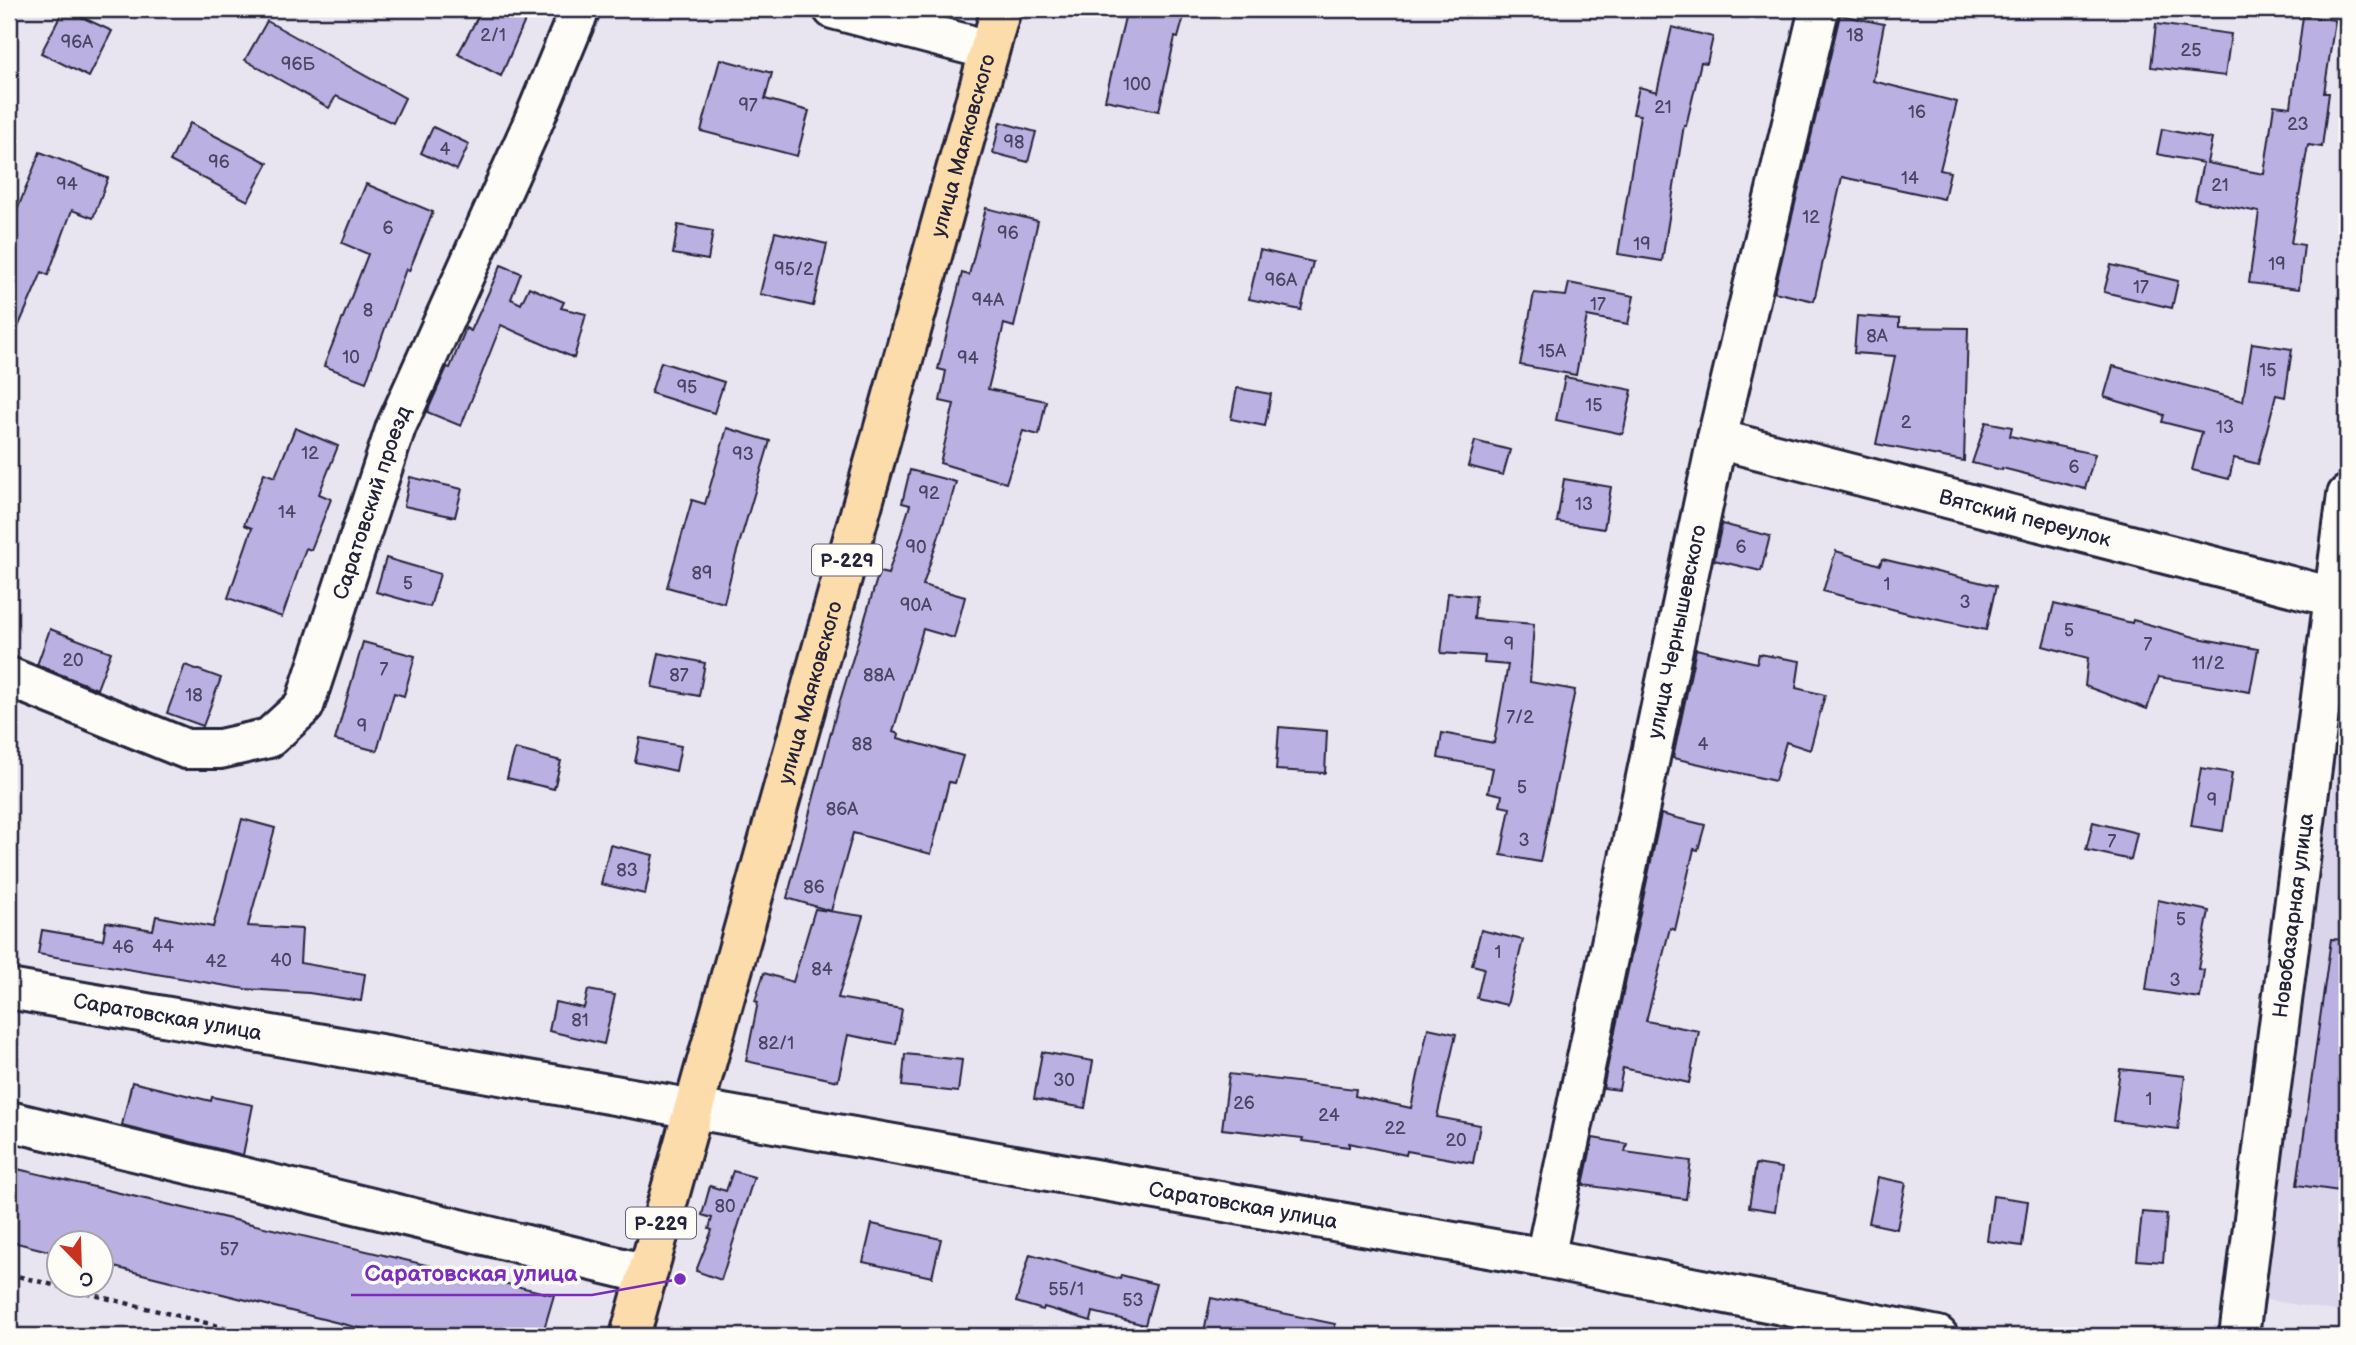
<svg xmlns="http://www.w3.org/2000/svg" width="2356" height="1345" viewBox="0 0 2356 1345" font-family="'Balsamiq Sans',sans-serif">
<rect width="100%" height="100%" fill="#e9e5f0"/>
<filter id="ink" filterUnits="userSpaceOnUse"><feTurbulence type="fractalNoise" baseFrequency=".0143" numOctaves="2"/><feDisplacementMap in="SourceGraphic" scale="14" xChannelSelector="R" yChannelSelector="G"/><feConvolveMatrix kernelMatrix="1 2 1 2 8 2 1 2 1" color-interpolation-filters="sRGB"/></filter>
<g filter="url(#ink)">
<polygon fill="#dbd5ec" points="2347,701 2347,1313 2255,1298"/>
<g fill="#bab0e1" stroke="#22223b" stroke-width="2">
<polygon points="64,9 112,31 89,77 41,53"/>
<polygon points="482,9 530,9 501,76 458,54"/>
<polygon points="1127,9 1186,9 1178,38 1175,37 1159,111 1105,100"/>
<polygon points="1840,15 1884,24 1873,81 1957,102 1940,170 1950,172 1944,199 1842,177 1814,301 1774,292"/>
<polygon points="2303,16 2335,20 2324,93 2329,93 2322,147 2308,145 2291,243 2304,245 2299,289 2249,283 2259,212 2195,200 2203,163 2157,154 2162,129 2212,139 2207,163 2264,174 2274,105 2291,107"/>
<polygon points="267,21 405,98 393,123 336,96 329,108 245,60"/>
<polygon points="2156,24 2231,34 2225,76 2151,67"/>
<polygon points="1672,27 1713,37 1707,63 1701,62 1686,126 1684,125 1662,261 1618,254 1640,115 1633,114 1639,87 1657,92"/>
<polygon points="720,59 772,73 765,99 809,111 797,156 701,131"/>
<polygon points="1000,122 1036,132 1028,162 993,153"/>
<polygon points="190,123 268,163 248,201 170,161"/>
<polygon points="433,127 469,144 457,170 421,153"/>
<polygon points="40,152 108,178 93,218 72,210 48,275 42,272 9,348 9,231"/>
<polygon points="366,184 433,212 409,271 406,269 366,382 324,366 368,254 342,243"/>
<polygon points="986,208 1038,221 1014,327 1004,324 988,389 1046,401 1039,435 1023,431 1006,483 940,463 954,404 940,401 946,371 938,369 962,273 969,275"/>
<polygon points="678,225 713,231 708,260 673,254"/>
<polygon points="775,232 827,244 813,306 760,294"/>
<polygon points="1260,250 1313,262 1301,310 1249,299"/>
<polygon points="501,265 521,273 511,299 521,304 529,287 564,302 561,308 586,314 574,358 501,325 461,426 427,412 447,367 450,368 466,328 471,331"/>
<polygon points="2111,265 2178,281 2172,308 2104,292"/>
<polygon points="1569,283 1634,296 1628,324 1587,316 1576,375 1520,365 1534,293 1566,296"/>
<polygon points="1857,316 1899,319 1899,327 1968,328 1964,461 1876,444 1895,356 1854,353"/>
<polygon points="2252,343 2292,349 2285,397 2276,395 2258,464 2234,458 2229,479 2192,470 2202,432 2162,422 2164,415 2104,397 2113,366 2243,401"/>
<polygon points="661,362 724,382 714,413 651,393"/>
<polygon points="1565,377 1632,390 1623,434 1556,420"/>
<polygon points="1237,388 1271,394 1265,426 1231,419"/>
<polygon points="1986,422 2012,427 2010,436 2095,454 2085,489 2002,468 2002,470 1972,463"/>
<polygon points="295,428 338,446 319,494 331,499 311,550 306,548 282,617 228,598 252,528 244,525 264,473 275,477"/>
<polygon points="727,428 770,441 735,558 724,603 667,587 692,500 705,504"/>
<polygon points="1475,441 1510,450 1503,475 1468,466"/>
<polygon points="910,470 956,482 947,514 946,514 923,585 965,597 954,638 923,629 893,732 899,734 898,738 963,756 955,783 949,782 931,854 853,833 831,911 787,898 835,717 879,572 888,574 910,505 902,503"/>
<polygon points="410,477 462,489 455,517 404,506"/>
<polygon points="1564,479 1611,487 1604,529 1557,522"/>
<polygon points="1722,524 1770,536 1761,571 1714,560"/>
<polygon points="1836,551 1880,565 1882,559 1996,586 1986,630 1911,614 1823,591"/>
<polygon points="386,558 440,574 430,607 376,592"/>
<polygon points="1448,593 1476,596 1474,619 1534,624 1530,682 1575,690 1540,862 1501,855 1510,808 1500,806 1502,795 1488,792 1493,768 1438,758 1442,733 1494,743 1508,665 1484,663 1485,656 1441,653"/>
<polygon points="2054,604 2132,623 2133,620 2198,638 2258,649 2250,692 2159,677 2147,709 2085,686 2088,658 2043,646"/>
<polygon points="50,629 111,652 97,689 37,665"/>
<polygon points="363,642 415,656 404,696 394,693 377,751 335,740"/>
<polygon points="1696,649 1757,663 1759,654 1800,661 1796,688 1825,695 1810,750 1786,742 1775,781 1673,758"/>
<polygon points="659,653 705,663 699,696 652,687"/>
<polygon points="185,665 221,678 203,726 167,713"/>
<polygon points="1279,727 1327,731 1325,773 1276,770"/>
<polygon points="640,738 681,746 676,771 635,762"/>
<polygon points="515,749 561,761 554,789 507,778"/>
<polygon points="2201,768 2232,773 2223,831 2191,826"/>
<polygon points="1661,814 1705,825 1698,850 1694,849 1675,930 1670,928 1646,1021 1699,1031 1689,1083 1623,1068 1619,1090 1603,1088"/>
<polygon points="242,819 275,828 248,926 302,929 300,963 365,974 361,1001 309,993 245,989 38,954 42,930 103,940 106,922 153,930 156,916 213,927"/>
<polygon points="2093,822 2137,833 2131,860 2086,850"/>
<polygon points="610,845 653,855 645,894 601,884"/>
<polygon points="2158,900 2209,911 2198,969 2204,970 2200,998 2146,990"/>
<polygon points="815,909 863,916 838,998 902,1009 896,1044 848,1035 838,1081 746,1061 758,1002 755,1001 764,973 793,982"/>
<polygon points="1481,930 1523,940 1507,1005 1477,998 1484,968 1472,965"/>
<polygon points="2331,939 2347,940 2347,1192 2297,1185"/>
<polygon points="588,990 615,995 604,1044 549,1031 555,1002 584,1008"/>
<polygon points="1428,1028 1456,1034 1437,1117 1480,1125 1473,1163 1407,1151 1406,1155 1349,1143 1349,1147 1302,1141 1303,1138 1222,1129 1229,1074 1356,1089 1355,1096 1411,1108"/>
<polygon points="1042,1052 1093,1061 1085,1108 1034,1099"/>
<polygon points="905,1054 962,1060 958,1092 902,1086"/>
<polygon points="2120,1069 2185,1076 2178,1129 2113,1121"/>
<polygon points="132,1082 211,1101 212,1097 253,1105 243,1155 122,1125"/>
<polygon points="1593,1138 1627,1144 1625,1152 1691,1161 1686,1199 1583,1185"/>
<polygon points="1756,1164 1782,1168 1775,1211 1749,1207"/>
<polygon points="9,1167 554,1295 542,1336 391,1336 102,1264 102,1243 60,1243 60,1254 9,1241"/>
<polygon points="733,1171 754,1177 721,1280 696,1271 712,1230 709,1229 712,1218 702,1215 710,1186 726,1191"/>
<polygon points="1878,1177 1906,1183 1897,1229 1869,1223"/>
<polygon points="1993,1196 2028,1201 2022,1246 1987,1241"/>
<polygon points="2142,1212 2167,1214 2163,1262 2137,1260"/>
<polygon points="872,1224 941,1239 932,1277 863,1262"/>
<polygon points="1030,1254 1120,1279 1121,1275 1156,1284 1145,1325 1093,1312 1091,1321 1044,1307 1043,1310 1016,1302"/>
<polygon points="1211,1298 1335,1324 1334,1336 1203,1336"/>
</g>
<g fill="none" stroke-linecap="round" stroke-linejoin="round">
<g stroke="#22223b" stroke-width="44">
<g id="minor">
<polyline points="833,9 989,50"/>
<path id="s1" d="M1717,439L2333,597"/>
<path id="s2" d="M9,677L186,749H220L269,738L304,706L396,427L532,125L580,9"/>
<path id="s3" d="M9,989L1545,1258L1938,1336"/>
<polyline points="9,1121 647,1274"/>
<path id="s4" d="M1545,1258L1717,439L1819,9"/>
<path id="s5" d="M2239,1336L2347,495"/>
</g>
</g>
<g stroke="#22223b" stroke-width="44">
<g id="major">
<path id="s6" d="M630,1336L1001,9"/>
</g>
</g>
<polyline stroke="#22223b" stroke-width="4.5" stroke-dasharray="5 5" stroke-linecap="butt" points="9,1274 259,1336"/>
<use href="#minor" stroke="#fdfcf7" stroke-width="38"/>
<use href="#major" stroke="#fddcac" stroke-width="38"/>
</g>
</g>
<g text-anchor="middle" stroke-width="7" stroke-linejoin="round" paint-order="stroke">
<g font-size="18" fill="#484664">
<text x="493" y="41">2/1</text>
<text x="1855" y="41">18</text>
<text x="77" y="48">96А</text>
<text x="2191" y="56">25</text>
<text x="298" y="70">96Б</text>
<text x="1137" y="90">100</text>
<text x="748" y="111">97</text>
<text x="1663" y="113">21</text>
<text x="1917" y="118">16</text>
<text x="2298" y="130">23</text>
<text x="1014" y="148">98</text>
<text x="445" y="155">4</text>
<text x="219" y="168">96</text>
<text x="1910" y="184">14</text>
<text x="67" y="190">94</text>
<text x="2220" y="191">21</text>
<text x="1811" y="223">12</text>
<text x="388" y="234">6</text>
<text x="1008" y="239">96</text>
<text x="1642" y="250">19</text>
<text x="2277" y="270">19</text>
<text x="794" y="275">95/2</text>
<text x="1281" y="286">96А</text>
<text x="2141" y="293">17</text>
<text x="988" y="306">94А</text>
<text x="1598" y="310">17</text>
<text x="368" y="316">8</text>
<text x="1877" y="342">8А</text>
<text x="1552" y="357">15А</text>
<text x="351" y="363">10</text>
<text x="968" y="364">94</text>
<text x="2268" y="376">15</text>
<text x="687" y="393">95</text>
<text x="1594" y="411">15</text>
<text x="1906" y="428">2</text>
<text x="2225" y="433">13</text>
<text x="310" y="459">12</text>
<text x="743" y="460">93</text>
<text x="2074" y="473">6</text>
<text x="929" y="499">92</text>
<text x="1584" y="510">13</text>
<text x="287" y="518">14</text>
<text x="916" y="553">90</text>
<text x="1741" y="553">6</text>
<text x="702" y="579">89</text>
<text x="408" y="589">5</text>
<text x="1887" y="590">1</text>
<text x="1965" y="608">3</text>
<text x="916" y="611">90А</text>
<text x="2069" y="636">5</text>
<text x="1509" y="650">9</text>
<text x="2148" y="650">7</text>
<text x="73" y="666">20</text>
<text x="2208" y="669">11/2</text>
<text x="384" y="675">7</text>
<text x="679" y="681">87</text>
<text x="879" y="681">88А</text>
<text x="194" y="701">18</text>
<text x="1520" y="723">7/2</text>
<text x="362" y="732">9</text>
<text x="862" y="750">88</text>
<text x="1703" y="750">4</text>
<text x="1522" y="793">5</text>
<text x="2212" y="806">9</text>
<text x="842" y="815">86А</text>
<text x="1524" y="846">3</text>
<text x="2112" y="847">7</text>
<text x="627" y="876">83</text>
<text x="814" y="893">86</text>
<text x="2181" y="925">5</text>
<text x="163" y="952">44</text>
<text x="123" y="953">46</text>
<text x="1498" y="958">1</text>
<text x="281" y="966">40</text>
<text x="216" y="967">42</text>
<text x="822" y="975">84</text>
<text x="2175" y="986">3</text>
<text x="580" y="1026">81</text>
<text x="776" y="1049">82/1</text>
<text x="1064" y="1086">30</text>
<text x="2149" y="1105">1</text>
<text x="1244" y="1109">26</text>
<text x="1329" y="1121">24</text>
<text x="1395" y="1134">22</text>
<text x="1456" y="1146">20</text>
<text x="725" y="1212">80</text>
<text x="229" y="1255">57</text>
<text x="1066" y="1295">55/1</text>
<text x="1133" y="1306">53</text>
</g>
<g fill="#fdfcf7" stroke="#646373" stroke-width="2">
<rect x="812" y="544.5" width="70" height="31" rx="5"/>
<rect x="626" y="1207.5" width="70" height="31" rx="5"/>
</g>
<g font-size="19" font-weight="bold" fill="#22223b">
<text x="847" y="567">Р-229</text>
<text x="661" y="1230">Р-229</text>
</g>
<g font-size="21" fill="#22223b" stroke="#fdfcf7">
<text dy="7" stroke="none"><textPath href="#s6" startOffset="1236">улица Маяковского</textPath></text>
<text dy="7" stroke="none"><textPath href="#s2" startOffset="537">Саратовский проезд</textPath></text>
<text dy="7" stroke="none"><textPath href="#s1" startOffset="318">Вятский переулок</textPath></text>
<text dy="7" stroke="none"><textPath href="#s4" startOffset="640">улица Чернышевского</textPath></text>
<text dy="7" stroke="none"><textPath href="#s6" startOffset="668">улица Маяковского</textPath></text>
<text dy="7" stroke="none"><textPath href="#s5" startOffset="424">Новобазарная улица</textPath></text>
<text dy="7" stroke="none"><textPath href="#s3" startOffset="161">Саратовская улица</textPath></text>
<text dy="7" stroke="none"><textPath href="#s3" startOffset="1253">Саратовская улица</textPath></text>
</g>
</g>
<path fill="none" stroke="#7b2cbf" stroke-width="2.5" d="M680 1279L592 1295H351"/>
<circle fill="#7b2cbf" stroke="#fdfcf7" stroke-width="2.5" cx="680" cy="1279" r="7"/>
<g font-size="23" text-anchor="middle" font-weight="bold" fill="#7b2cbf" stroke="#fdfcf7" stroke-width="7" stroke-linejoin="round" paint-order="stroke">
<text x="471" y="1281">Саратовская улица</text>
</g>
<rect width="2356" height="1345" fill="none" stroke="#fdfcf7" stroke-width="35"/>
<rect x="18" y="18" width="2321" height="1310" fill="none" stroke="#22223b" stroke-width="2.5" filter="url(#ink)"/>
<g transform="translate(80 1264) rotate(157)"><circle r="33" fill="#fdfcf7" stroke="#a5a5ac" stroke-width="2"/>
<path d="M0-5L12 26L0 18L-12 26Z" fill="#c8321e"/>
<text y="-10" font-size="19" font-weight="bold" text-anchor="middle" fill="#22223b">С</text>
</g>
</svg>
